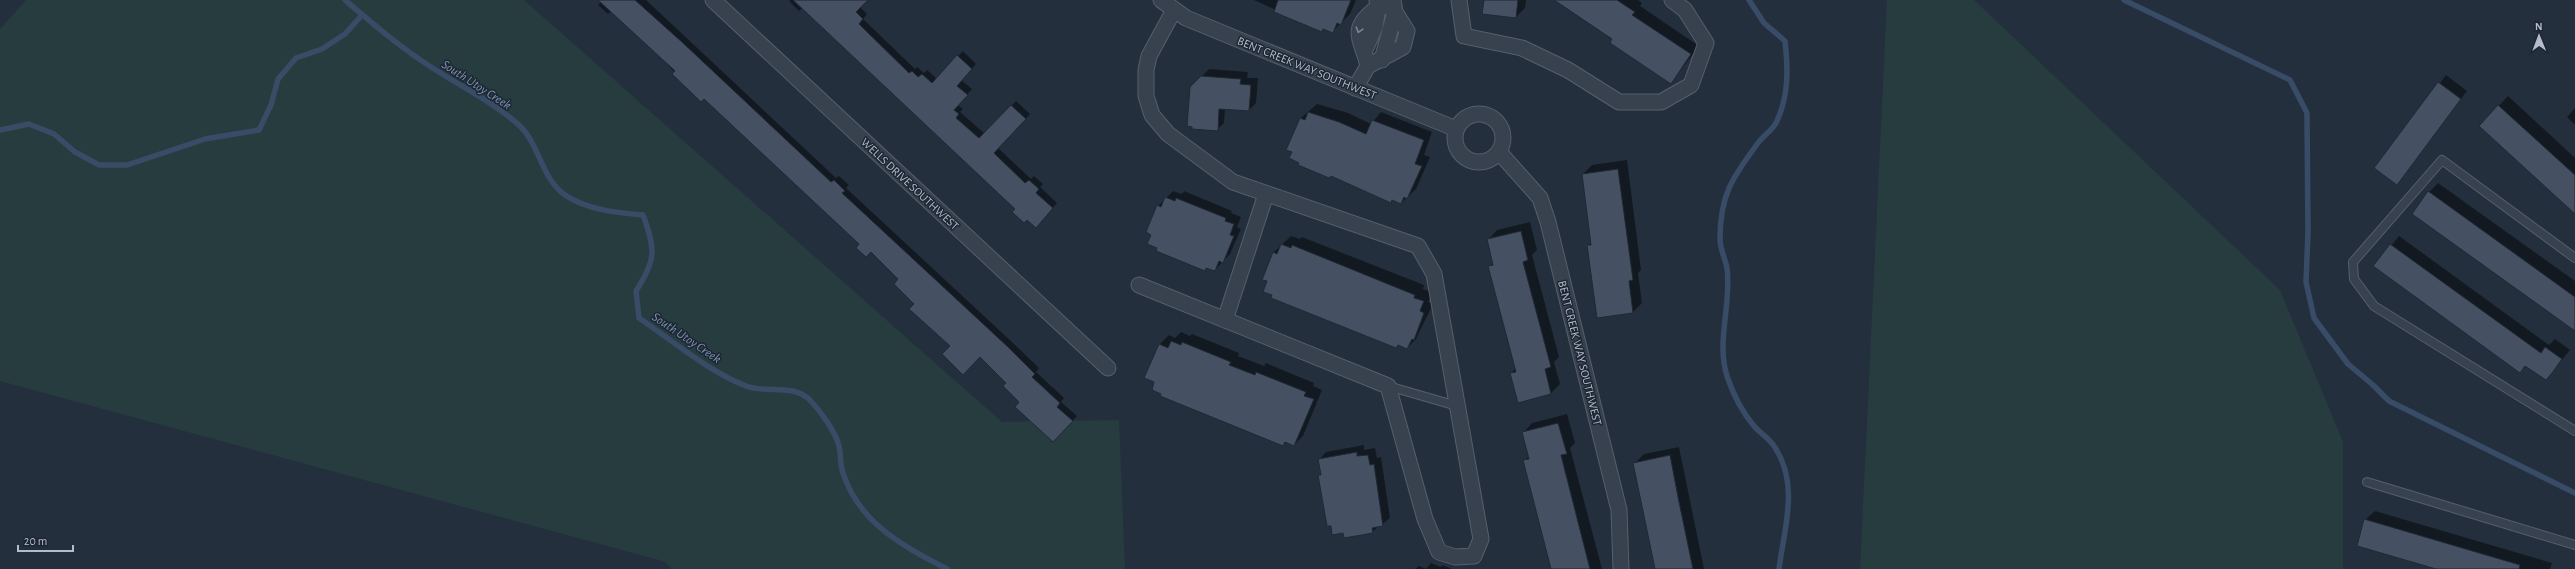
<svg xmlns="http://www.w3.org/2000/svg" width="2575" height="569" viewBox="0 0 2575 569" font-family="'Alegreya Sans',sans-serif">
<rect width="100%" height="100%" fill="#242f3e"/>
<g fill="#263c3f">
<polygon points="26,0 524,0 1002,422 1119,420 1125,569 671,569 666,562 0,381 0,29"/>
<polygon points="1887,0 1974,0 2280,290 2343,442 2343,569 1860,569"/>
</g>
<g fill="#0007">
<polygon points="599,0 646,0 836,178 839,176 849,185 846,188 1012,342 1039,368 1036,372 1064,398 1061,402 1077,416 1053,441 1021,402 1008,383 980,356 951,346 916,304 900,278 704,97 701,100 648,44 611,11 608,14 598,5 601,2"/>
<polygon points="791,0 867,0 860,7 867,14 863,19 915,69 917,67 924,73 927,70 937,79 963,51 976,64 961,80 972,89 958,105 963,109 960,112 985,134 1016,101 1030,114 998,148 1031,179 1034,176 1043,184 1040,187 1057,203 1040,222 1016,209 810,15 802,8 799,11 789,1"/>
<polygon points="1254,0 1356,0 1350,14 1332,32 1324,29 1322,31"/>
<polygon points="1485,0 1526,0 1525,8 1516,17"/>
<polygon points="1556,0 1638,0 1642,3 1640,6 1699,46 1671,83 1614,39"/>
<polygon points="1209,69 1248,72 1247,78 1258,78 1256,103 1249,110 1225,108 1224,123 1217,130 1196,82"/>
<polygon points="2446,75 2467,91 2397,184 2376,168"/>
<polygon points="2508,96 2575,158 2575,212 2480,126"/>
<polygon points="1317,104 1348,113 1371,124 1381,112 1432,132 1424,155 1430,157 1416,189 1401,203 1393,200 1390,202 1300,162 1293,152 1287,149 1301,118"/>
<polygon points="2575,108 2575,125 2567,117"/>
<polygon points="1627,160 1641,270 1638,273 1642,303 1633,312 1598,317 1588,245 1592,242 1583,174 1592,165"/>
<polygon points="2438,183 2575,281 2575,330 2429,192"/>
<polygon points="1173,191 1182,194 1184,191 1232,211 1231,213 1241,217 1237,227 1241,229 1230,254 1215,270 1158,247 1152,234 1158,206"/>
<polygon points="1530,222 1537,250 1532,255 1559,357 1554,362 1560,384 1551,393 1511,373 1516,368 1489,267 1494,262 1488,240 1497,230"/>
<polygon points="1291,236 1300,239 1302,237 1424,285 1423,289 1432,292 1428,302 1433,304 1416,339 1407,348 1399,345 1396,347 1273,295 1268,281 1264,279 1274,252"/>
<polygon points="2399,236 2549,345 2555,339 2570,350 2546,379 2526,366 2520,372 2375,266"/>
<polygon points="1181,332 1190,336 1192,334 1239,353 1238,356 1264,366 1266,363 1314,383 1313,386 1322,390 1303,436 1294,445 1286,442 1283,445 1156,382 1160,344 1169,335 1175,338"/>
<polygon points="1567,414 1575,443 1570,448 1602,569 1552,569 1524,461 1529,456 1523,433 1532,423"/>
<polygon points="1364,445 1364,450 1375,448 1377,458 1381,457 1390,518 1372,532 1319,475 1321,473 1319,460 1326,452"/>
<polygon points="1679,447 1704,569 1656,569 1635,463 1644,454"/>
<polygon points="2375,511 2552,563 2550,569 2440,569 2365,520"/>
<polygon points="1431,563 1441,567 1442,565 1452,569 1415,569 1419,566 1426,569"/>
</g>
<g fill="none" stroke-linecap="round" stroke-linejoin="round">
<g stroke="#394c67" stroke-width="5.5">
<path d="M345,0C372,23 401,48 431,67C460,86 493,102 519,125C540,145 541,178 565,195C587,210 618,213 643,215C656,250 656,260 636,291L639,318C673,341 708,371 746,386C767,394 792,383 810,400C821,412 835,431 839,446C841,455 840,465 843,473C859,523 903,546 947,569"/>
<path d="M1749,0L1764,23L1785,41C1788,68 1789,95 1777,121C1774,129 1763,136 1758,143C1732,178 1720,195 1720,239C1720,249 1725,258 1727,268C1732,305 1715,343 1728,379C1734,396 1743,413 1754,426C1760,433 1769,438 1774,446C1800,484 1784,529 1779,569"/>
<polyline points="2124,0 2290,80 2307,113 2308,233 2306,282 2314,318 2348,364 2373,385 2389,401 2575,493"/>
<polyline points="0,130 29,124 54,134 75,152 99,165 127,165 205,139 259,130 271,105 278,79 296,58 322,49 345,34 362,15"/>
</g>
</g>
<g fill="#455162" stroke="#1f2835">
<polygon points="598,0 635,0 683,43 831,182 834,180 845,191 842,193 1008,347 1035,374 1032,377 1060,403 1057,407 1073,421 1053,442 1015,407 1019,402 1003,386 1006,383 980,357 963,375 942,354 950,346 909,309 914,304 894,284 898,279 871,252 866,257 856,248 859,244 704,99 701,102 672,74 675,71"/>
<polygon points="793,0 868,0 856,12 863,19 859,24 909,73 912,71 918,77 922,74 932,83 957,55 972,69 957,86 968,95 954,110 959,114 956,118 979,138 1011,105 1026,119 994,153 1025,183 1029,180 1039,189 1036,193 1053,208 1036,228 1027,220 1024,223 1012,212 1015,209"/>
<polygon points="1278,0 1351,0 1341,25 1337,23 1333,33 1323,29 1322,32 1274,12"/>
<polygon points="1484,0 1518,0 1516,18 1482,14"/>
<polygon points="1554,0 1617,0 1635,12 1632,15 1691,54 1671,84 1610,43 1612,39"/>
<polygon points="1201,76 1241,79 1240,84 1251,85 1249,111 1219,109 1218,131 1192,129 1192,127 1187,126 1190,87"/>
<polygon points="2438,82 2461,99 2397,185 2374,168"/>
<polygon points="2498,105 2575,175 2575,214 2479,126"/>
<polygon points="1308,112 1339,122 1366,134 1372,120 1424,140 1415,164 1422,166 1407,199 1404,197 1401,204 1392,200 1391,203 1331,176 1329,178 1298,165 1299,163 1289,158 1292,152 1286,150 1300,118 1305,120"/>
<polygon points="1618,169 1633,280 1629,281 1633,313 1597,318 1587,245 1591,245 1582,174"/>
<polygon points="2428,191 2575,297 2575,331 2412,214"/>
<polygon points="1165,197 1175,201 1176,198 1226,218 1225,221 1234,224 1230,235 1234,236 1223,263 1219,261 1215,271 1206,268 1205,271 1156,251 1157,248 1147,244 1151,235 1146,232 1157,205 1161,207"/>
<polygon points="1521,231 1528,260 1523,262 1551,367 1545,369 1551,394 1518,403 1510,373 1516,372 1488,266 1493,265 1487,239"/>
<polygon points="1281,244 1291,248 1292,245 1415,295 1414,298 1424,301 1420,311 1424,313 1414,340 1412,339 1407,349 1398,345 1396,348 1271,298 1272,295 1263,292 1267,281 1262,280 1273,252 1277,254"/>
<polygon points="2390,244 2541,353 2545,347 2562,359 2552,373 2546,380 2525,366 2520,373 2373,266"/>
<polygon points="1171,341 1181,345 1182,342 1231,362 1229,365 1255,375 1256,372 1306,392 1304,396 1314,399 1294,446 1285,442 1283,446 1160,396 1161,394 1152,390 1154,382 1144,378 1159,344 1168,348"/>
<polygon points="1558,423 1567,454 1561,455 1590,569 1551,569 1523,460 1529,459 1522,432"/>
<polygon points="1357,452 1357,456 1368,455 1370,465 1374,464 1383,526 1372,528 1373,533 1344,538 1343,533 1332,535 1331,526 1327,526 1318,475 1321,475 1318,459"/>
<polygon points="1670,455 1678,497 1693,569 1655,569 1633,463"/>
<polygon points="2364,519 2520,565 2519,569 2436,569 2357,546"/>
</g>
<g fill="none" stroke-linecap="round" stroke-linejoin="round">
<g stroke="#565f6c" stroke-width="10">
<g id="lane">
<polyline points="2575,258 2442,160 2353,262 2354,279 2374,306 2575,431"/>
<polyline points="1388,386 1457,406"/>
<polyline points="2367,482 2575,545"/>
</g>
</g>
<g stroke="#565f6c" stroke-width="17">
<g id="street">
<polyline points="713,0 1108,368"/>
<polyline points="1161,0 1186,18 1456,129"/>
<polyline points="1459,0 1464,36 1522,48 1568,70 1619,102 1661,102 1691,85 1706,43 1685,10 1672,0"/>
<polyline points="1364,52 1375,27 1378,7 1383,7"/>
<polyline points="1382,60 1395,12"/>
<path d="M1368,66C1361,37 1348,29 1378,7L1377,0"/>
<polyline points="1355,88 1368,66 1403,47 1407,31 1395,12 1393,0"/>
<circle cx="1479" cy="138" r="24"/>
<polyline points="1499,152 1540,198 1548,222 1619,510 1621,569"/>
<polyline points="1139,285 1388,386 1425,519 1439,552 1455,557 1474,556 1481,539 1434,274 1418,246 1233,182 1168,134 1152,115 1146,96 1146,70 1149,56 1174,10"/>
<polyline points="1225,320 1266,194"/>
</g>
</g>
<use href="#lane" stroke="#38414e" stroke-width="8"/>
<use href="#street" stroke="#38414e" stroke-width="15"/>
</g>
<defs><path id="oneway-chevron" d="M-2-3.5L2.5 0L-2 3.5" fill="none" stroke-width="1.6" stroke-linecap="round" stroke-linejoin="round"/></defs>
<use stroke="#7c8592" href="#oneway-chevron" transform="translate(1359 30) rotate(107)"/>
<g text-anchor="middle" stroke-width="3" stroke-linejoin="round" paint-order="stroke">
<g font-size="12" fill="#b4bcc9" stroke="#1d2633">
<text transform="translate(1307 68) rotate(22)" y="4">BENT CREEK WAY SOUTHWEST</text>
<text transform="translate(910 184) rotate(43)" y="4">WELLS DRIVE SOUTHWEST</text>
<text transform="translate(1580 353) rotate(76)" y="4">BENT CREEK WAY SOUTHWEST</text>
</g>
<g font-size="13" font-style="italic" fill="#7c92b1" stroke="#1d2633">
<text transform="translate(477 84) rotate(33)" y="5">South Utoy Creek</text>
<text transform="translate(687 337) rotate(34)" y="5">South Utoy Creek</text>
</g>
</g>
<g transform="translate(2539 36) rotate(359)" stroke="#1d2633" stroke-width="3" paint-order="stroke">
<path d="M0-3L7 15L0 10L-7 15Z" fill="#b4bcc9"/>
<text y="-6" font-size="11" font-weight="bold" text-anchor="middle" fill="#b4bcc9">N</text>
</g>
<path d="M18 545v6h55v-6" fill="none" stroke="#b4bcc9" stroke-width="2"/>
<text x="24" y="545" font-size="12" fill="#b4bcc9" stroke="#1d2633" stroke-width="3" paint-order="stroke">20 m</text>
</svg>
